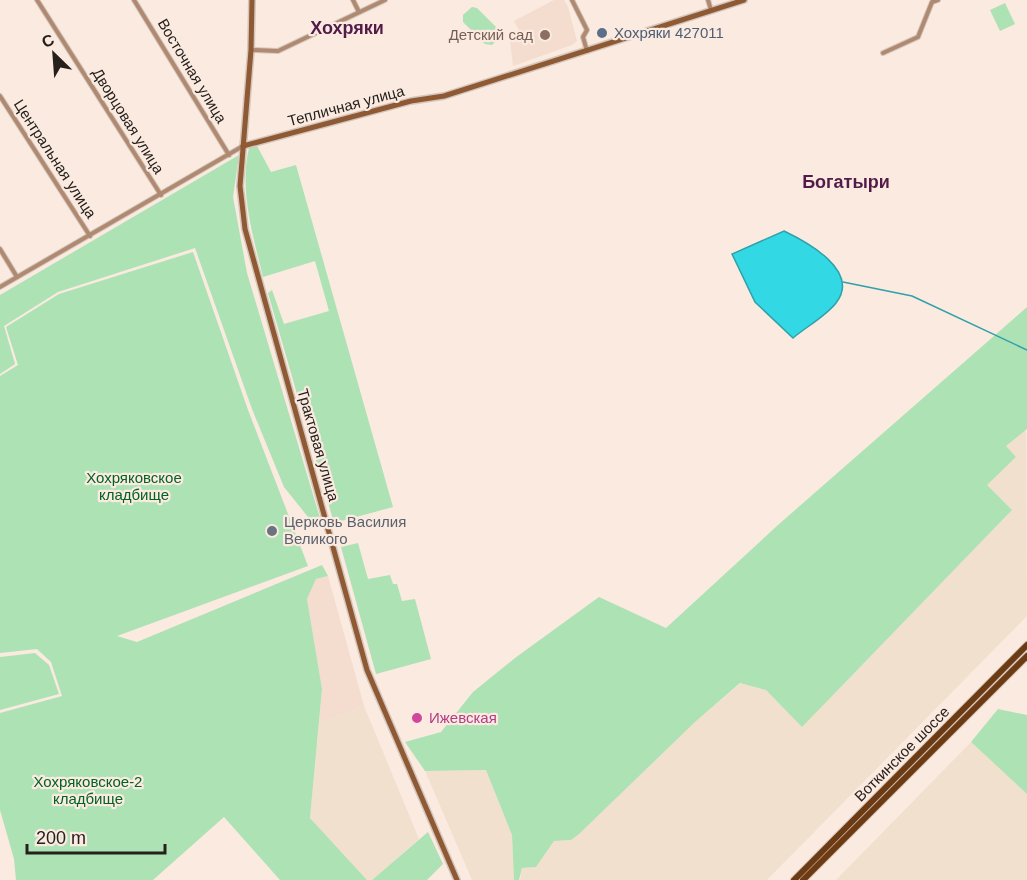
<svg xmlns="http://www.w3.org/2000/svg" width="1027" height="880" viewBox="0 0 1027 880" font-family="Arial,sans-serif">
<rect width="100%" height="100%" fill="#faeae0"/>
<g fill="#f4ddcf">
<polygon points="554,0 564,0 568,7 577,41 572,45 513,66 510,40 519,30 514,21"/>
<polygon points="328,576 364,706 319,724 322,689 307,599 316,579"/>
</g>
<g fill="#f2e0cf">
<polygon points="1026,427 1027,616 767,880 520,880 522,868 536,867 554,841 571,840 695,722 741,683 766,690 802,726 1012,510 986,485 1016,457 1005,446"/>
<polygon points="364,706 419,839 372,880 367,880 310,818 319,724"/>
<polygon points="971,742 1027,794 1027,880 836,880"/>
<polygon points="486,770 512,835 514,880 472,880 425,771"/>
</g>
<g fill="#ade2b4">
<polygon points="1005,3 1015,24 1000,31 990,10"/>
<polygon points="472,7 477,8 500,31 500,37 492,45 485,44 463,22 463,15"/>
<path d="M257,146L271,172L296,165L393,507L334,523L268,293L272,290L284,324L329,311L315,261L263,277C253,235 239,191 249,148Z"/>
<polygon points="239,155 233,197 247,273 320,518 312,522 284,487 252,409 195,248 58,292 4,326 15,364 0,374 0,295"/>
<polygon points="193,252 248,410 308,566 117,636 137,642 322,565 328,576 316,579 307,599 322,689 310,818 367,880 280,880 224,817 153,880 16,880 14,859 0,810 0,713 62,696 51,662 37,649 0,653 0,376 18,365 6,327 59,294"/>
<polygon points="1027,307 1027,429 1006,446 1016,457 987,485 1012,510 802,727 766,690 740,683 695,722 579,834 571,840 554,841 536,867 522,868 519,880 514,880 512,835 486,770 425,771 405,742 441,732 473,692 515,658 599,597 666,628 778,525"/>
<polygon points="358,543 368,579 390,575 393,584 397,584 402,601 415,599 431,659 376,674 341,547"/>
<polygon points="35,653 49,665 59,694 0,710 0,657"/>
<polygon points="998,709 1027,715 1027,794 971,742"/>
<polygon points="428,832 443,864 427,880 372,880"/>
</g>
<path fill="#33d8e5" stroke="#2fa1a9" stroke-width="1.5" d="M784,231C807,242 861,271 836,303C826,316 806,327 793,338L755,302L732,254Z"/>
<g fill="none" stroke-linecap="round" stroke-linejoin="round">
<polyline stroke="#2fa1a9" stroke-width="1.5" points="843,282 912,296 1027,350"/>
<g stroke="#d4c6bd" stroke-width="6">
<g id="street">
<polyline points="37,0 161,195"/>
<polyline points="134,0 229,155"/>
<polyline points="353,0 359,12"/>
<polyline points="572,0 587,30 583,37 587,51"/>
<polyline points="708,0 711,10"/>
<polyline points="251,50 278,51 385,0"/>
<polyline points="883,53 918,37 932,2 938,0"/>
<polyline points="0,96 90,236"/>
<polyline points="0,249 17,277"/>
<polyline points="0,287 243,146"/>
</g>
</g>
<g stroke="#d4c6bd" stroke-width="8">
<g id="secondary">
<polyline points="252,0 251,50 240,186 245,229 367,670 457,880"/>
<polyline points="243,146 411,101 444,96 744,0"/>
</g>
</g>
<g stroke="#d4c6bd" stroke-width="8">
<g id="primary">
<polyline points="794,880 1027,645"/>
<polyline points="803,880 1027,656"/>
</g>
</g>
<use href="#street" stroke="#af8a71" stroke-width="4"/>
<use href="#secondary" stroke="#8e5933" stroke-width="5"/>
<use href="#primary" stroke="#6d3b13" stroke-width="6"/>
</g>
<circle fill="#5c6f8a" stroke="#faeae0" stroke-width="2" cx="602" cy="33" r="6"/>
<circle fill="#8d6e63" stroke="#faeae0" stroke-width="2" cx="545" cy="35" r="6"/>
<circle fill="#6b7280" stroke="#faeae0" stroke-width="2" cx="272" cy="531" r="6"/>
<circle fill="#d1479c" stroke="#faeae0" stroke-width="2" cx="417" cy="718" r="6"/>
<g text-anchor="middle" stroke-width="4.5" stroke-linejoin="round" paint-order="stroke">
<g font-size="15" fill="#4e5e75" stroke="#faeae0" text-anchor="start">
<text x="614" y="38">Хохряки 427011</text>
</g>
<g font-size="15" fill="#785e54" stroke="#faeae0" text-anchor="end">
<text x="533" y="40">Детский сад</text>
</g>
<g font-size="15" fill="#25201c" stroke="#faeae0">
<text transform="translate(192 71) rotate(59)" y="5">Восточная улица</text>
<text transform="translate(346 106) rotate(-15)" y="5">Тепличная улица</text>
<text transform="translate(128 121) rotate(58)" y="5">Дворцовая улица</text>
<text transform="translate(55 159) rotate(57)" y="5">Центральная улица</text>
<text transform="translate(318 445) rotate(74)" y="5">Трактовая улица</text>
<text transform="translate(902 754) rotate(-45)" y="5">Воткинское шоссе</text>
</g>
<g font-size="15" fill="#006324" stroke="#faeae0">
<text x="134" y="483">Хохряковское<tspan x="134" dy="17">кладбище</tspan></text>
<text x="88" y="787">Хохряковское-2<tspan x="88" dy="17">кладбище</tspan></text>
</g>
<g font-size="15" fill="#5b616d" stroke="#faeae0" text-anchor="start">
<text x="284" y="527">Церковь Василия<tspan x="284" dy="17">Великого</tspan></text>
</g>
<g font-size="15" fill="#b23c85" stroke="#faeae0" text-anchor="start">
<text x="429" y="723">Ижевская</text>
</g>
<g font-size="18" font-weight="bold" fill="#531c48" stroke="#faeae0">
<text x="347" y="34">Хохряки</text>
<text x="846" y="188">Богатыри</text>
</g>
</g>
<g transform="translate(54 54) rotate(335)" stroke="#faeae0" stroke-width="4.5" paint-order="stroke">
<path d="M0-4.5L10 22L0 15L-10 22Z" fill="#25201c"/>
<text y="-9" font-size="16" font-weight="bold" text-anchor="middle" fill="#25201c">С</text>
</g>
<path d="M27 844v9h138v-9" fill="none" stroke="#25201c" stroke-width="3"/>
<text x="36" y="844" font-size="18" fill="#25201c" stroke="#faeae0" stroke-width="4.5" paint-order="stroke">200 m</text>
</svg>
